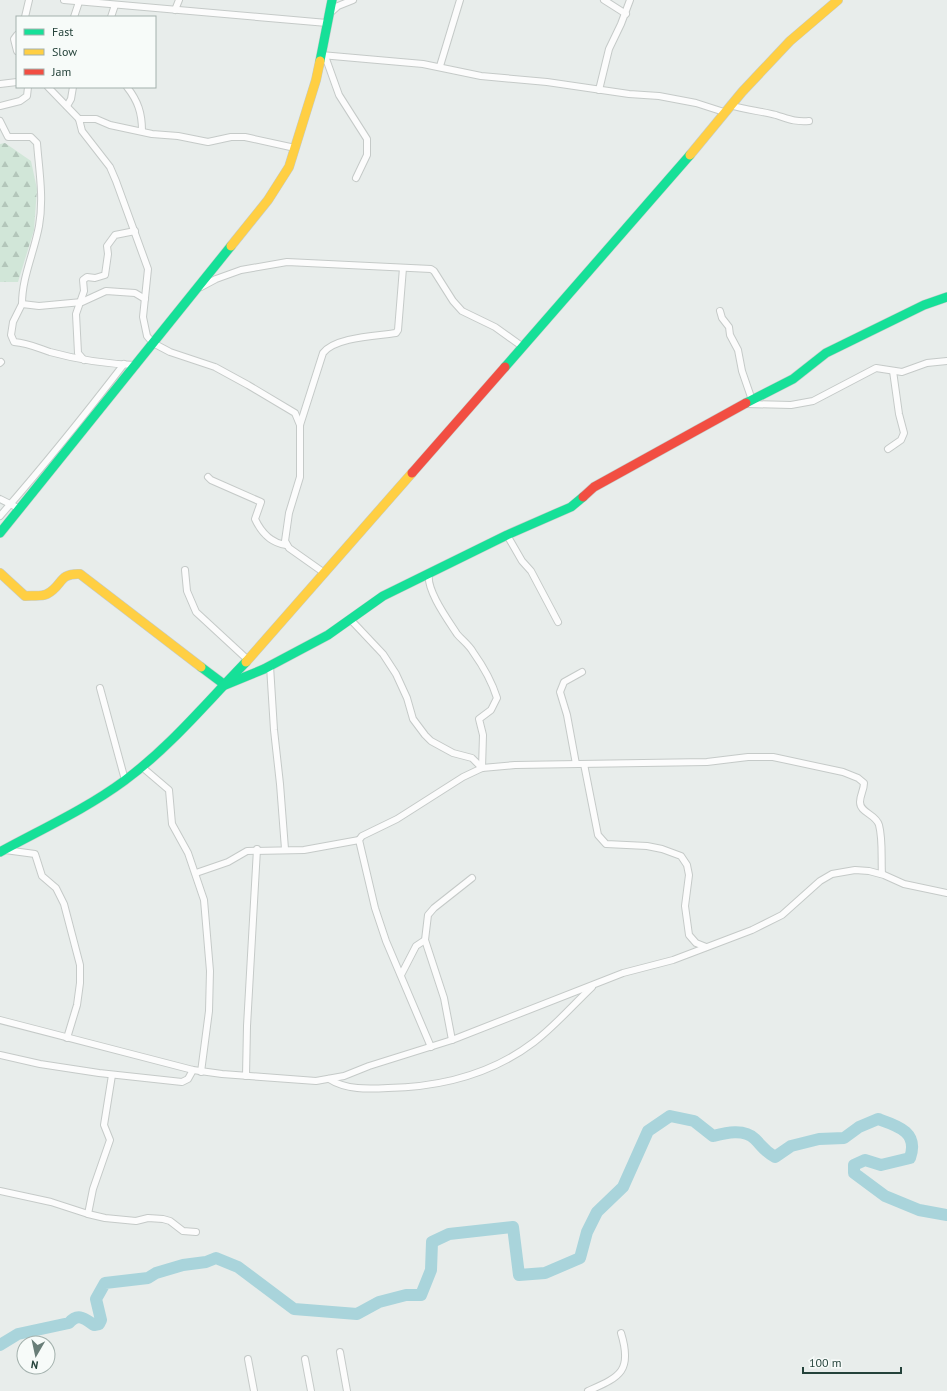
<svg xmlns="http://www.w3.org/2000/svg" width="947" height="1391" viewBox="0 0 947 1391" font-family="'PT Sans',sans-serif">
<defs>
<pattern id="forest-firs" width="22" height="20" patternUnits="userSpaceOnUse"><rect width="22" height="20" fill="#d1e6d8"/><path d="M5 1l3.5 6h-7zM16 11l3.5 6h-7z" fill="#b3c6ba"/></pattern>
</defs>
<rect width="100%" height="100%" fill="#e8edeb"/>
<polygon fill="url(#forest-firs)" points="5,143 31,161 37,189 34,230 18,282 0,282 0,144"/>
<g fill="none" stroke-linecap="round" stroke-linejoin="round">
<path stroke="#a9d4db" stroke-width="12" d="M0,1345L18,1334L69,1323C78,1312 85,1319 94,1325L99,1324L101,1320L96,1299L105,1283L148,1278L156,1273L183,1265L206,1262L216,1258L238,1267L294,1309L357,1314L379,1302L406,1295H421L431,1270L432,1242L449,1234L513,1227L519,1275L545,1273L580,1258L587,1232L597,1212L623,1187L648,1131L670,1116L694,1121L713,1136C725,1133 744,1128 755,1139C763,1147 764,1151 775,1157L791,1146L819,1139L844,1138L859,1127L878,1119C898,1126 919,1132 910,1158L881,1165L865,1160L854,1165V1173L885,1196L919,1210L947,1215"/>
<g stroke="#c5cac8" stroke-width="8">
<g id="street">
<polyline points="64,0 327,23"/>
<polyline points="604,0 626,14"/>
<polyline points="175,10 179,0"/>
<polyline points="329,14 338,6 353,0"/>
<polyline points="25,17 29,0"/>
<polyline points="74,17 79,2"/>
<polyline points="111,17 115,5"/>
<polyline points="17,35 14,39 17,51"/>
<polyline points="321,55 423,64 481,76 547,82 629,94 659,96 696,103 724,112"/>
<polyline points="325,56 339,95 367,139 367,155 356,178"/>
<polyline points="440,66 460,0"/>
<polyline points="0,84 17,82"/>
<polyline points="48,87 79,119 82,131 110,167 116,181 148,269 143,317 147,336 153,343 170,352 215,367 248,385 295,413 300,425"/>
<path d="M127,87C138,101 142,113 142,131"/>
<polyline points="599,90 609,49 621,24 630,0"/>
<path d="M730,105C745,110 761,111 776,115C789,119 794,122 809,121"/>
<polyline points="0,106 20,101 27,96 28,87"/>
<polyline points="67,106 71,99 73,87"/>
<polyline points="79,119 96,119 110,125 152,134 178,136 208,142 231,137 245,137 295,148"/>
<path d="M0,121L8,137H31L37,143C39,170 44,198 39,226C34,253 22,277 22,304"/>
<polyline points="201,287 216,279 241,270 287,262 431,269 434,271 453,301 462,311 495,327 523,347"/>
<polyline points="720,311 722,318 729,327 730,335 738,350 742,371 752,400"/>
<polyline points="84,360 78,353 76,314 84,291 83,280 87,277 95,278 105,275 108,254 107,246 115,235 135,231"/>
<polyline points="0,363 1,362"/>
<path d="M136,365C107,364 79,360 50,352C38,348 28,343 14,342L11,335L13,322L22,304L39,306L82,302L106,291L135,293L145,299"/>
<polyline points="746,404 791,405 813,401 876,368 902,372 927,363 947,361"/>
<polyline points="888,449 901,440 904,433 899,414 893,371"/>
<path d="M208,477L211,480L261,502L255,519C261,532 271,543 286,545"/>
<polyline points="0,499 20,509"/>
<path d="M0,516C43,467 84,416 124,364"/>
<polyline points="507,535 522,561 531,571 558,622"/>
<polyline points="185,570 187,591 196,612 248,660"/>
<path d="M323,572L289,548L285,541L289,513L300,477V425L323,353C335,337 377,336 396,333L398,330L403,268"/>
<path d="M429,574C426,590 448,620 457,634C462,640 469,645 473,652C483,666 492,682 497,698L491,710L479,719L483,735L482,768"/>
<polyline points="350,619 383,654 396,674 407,698 413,719 425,735 431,741 453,753 472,758 482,768"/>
<polyline points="270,666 274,730 280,784 285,849"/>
<polyline points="100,688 125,780"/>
<polyline points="576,764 567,715 560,692 564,682 582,672"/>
<polyline points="584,764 598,835 606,844 647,846 662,849 681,856 687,865 689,875 685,906 689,935 696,943 706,947"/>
<polyline points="142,767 169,790 172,824 188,853 204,900 210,971 209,1011 201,1072"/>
<polyline points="5,850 35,854 42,876 56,888 64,904 80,965 80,983 77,1005 67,1038"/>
<polyline points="196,873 228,862 247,851 304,850 359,840"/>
<polyline points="425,940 444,998 452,1040"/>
<polyline points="401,975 416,946 425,940 428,915 434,908 472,878"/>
<polyline points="0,1020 193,1070 222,1074 316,1081 344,1076 369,1066 452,1040 623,973 673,960 752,930 782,915 820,881 832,874 855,870 869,871 884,875 904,884 947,893"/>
<path d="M431,1047L386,941L375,908L359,840L362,836L397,819L463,777L482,768L515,765L707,762L748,757H773L843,772L858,778L864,783C864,790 860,795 860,802C860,813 876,814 879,825C883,840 881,859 882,874"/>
<polyline points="0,1055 40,1064 99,1073 182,1082 188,1079 193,1070"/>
<polyline points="246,1076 247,1026 257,849"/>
<path d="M329,1079C346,1090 368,1089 388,1088C440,1087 492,1074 534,1042C555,1026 573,1005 592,987"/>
<polyline points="0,1191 51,1202 88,1214 93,1189 110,1140 104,1125 112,1075"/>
<polyline points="88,1214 105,1218 136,1221 148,1218 163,1219 170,1221 183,1231 196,1232"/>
<polyline points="340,1352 347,1391"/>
<polyline points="248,1359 254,1391"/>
<polyline points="305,1359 311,1391"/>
<path d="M588,1391C619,1377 633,1372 621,1333"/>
</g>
</g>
<g stroke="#c3cbc8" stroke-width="10">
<g id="fast">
<polyline points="320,61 332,0"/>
<polyline points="505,367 690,155"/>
<polyline points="746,403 793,379 826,353 924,305 947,297"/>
<polyline points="0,533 231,246"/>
<polyline points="201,667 225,685 264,669 328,635 383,596 507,535 571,507 583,497"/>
<path d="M0,852C42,829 86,809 124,781C170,747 207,702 246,662"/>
</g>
</g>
<g stroke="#c3cbc8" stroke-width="10">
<g id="slow">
<polyline points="690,155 742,92 790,41 838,0"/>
<polyline points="231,246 268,200 289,167 316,80 320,61"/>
<path d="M0,573L25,596C32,595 41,597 47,594C63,586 58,573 80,574L201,667"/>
<polyline points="246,662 412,473"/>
</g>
</g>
<g stroke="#c3cbc8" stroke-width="10">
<g id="jam">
<polyline points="412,473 505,367"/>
<polyline points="583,497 594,487 746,403"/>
</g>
</g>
<use href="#street" stroke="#fcfcfc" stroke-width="6"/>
<use href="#fast" stroke="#16e098" stroke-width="9"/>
<use href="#slow" stroke="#ffcf43" stroke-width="9"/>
<use href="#jam" stroke="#f24e42" stroke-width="9"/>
</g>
<rect x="16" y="16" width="140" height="72" fill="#f7fbf9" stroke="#a3b1ad"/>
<rect x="24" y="29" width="20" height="6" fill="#16e098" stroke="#a3b1ad"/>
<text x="52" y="36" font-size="12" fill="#24423a">Fast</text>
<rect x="24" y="49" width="20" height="6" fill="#ffcf43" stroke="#a3b1ad"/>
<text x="52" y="56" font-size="12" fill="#24423a">Slow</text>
<rect x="24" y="69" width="20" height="6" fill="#f24e42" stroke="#a3b1ad"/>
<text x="52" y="76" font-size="12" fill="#24423a">Jam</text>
<g transform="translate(36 1355) rotate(189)"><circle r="19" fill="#f7fbf9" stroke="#a3b1ad"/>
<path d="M0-3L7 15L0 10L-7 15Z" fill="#697e78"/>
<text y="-6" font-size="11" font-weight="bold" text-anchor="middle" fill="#24423a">N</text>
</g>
<path d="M803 1367v6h98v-6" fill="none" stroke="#24423a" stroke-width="2"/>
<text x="809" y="1367" font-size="12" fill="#24423a" stroke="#f7fbf9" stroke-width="3" paint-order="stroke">100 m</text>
</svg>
